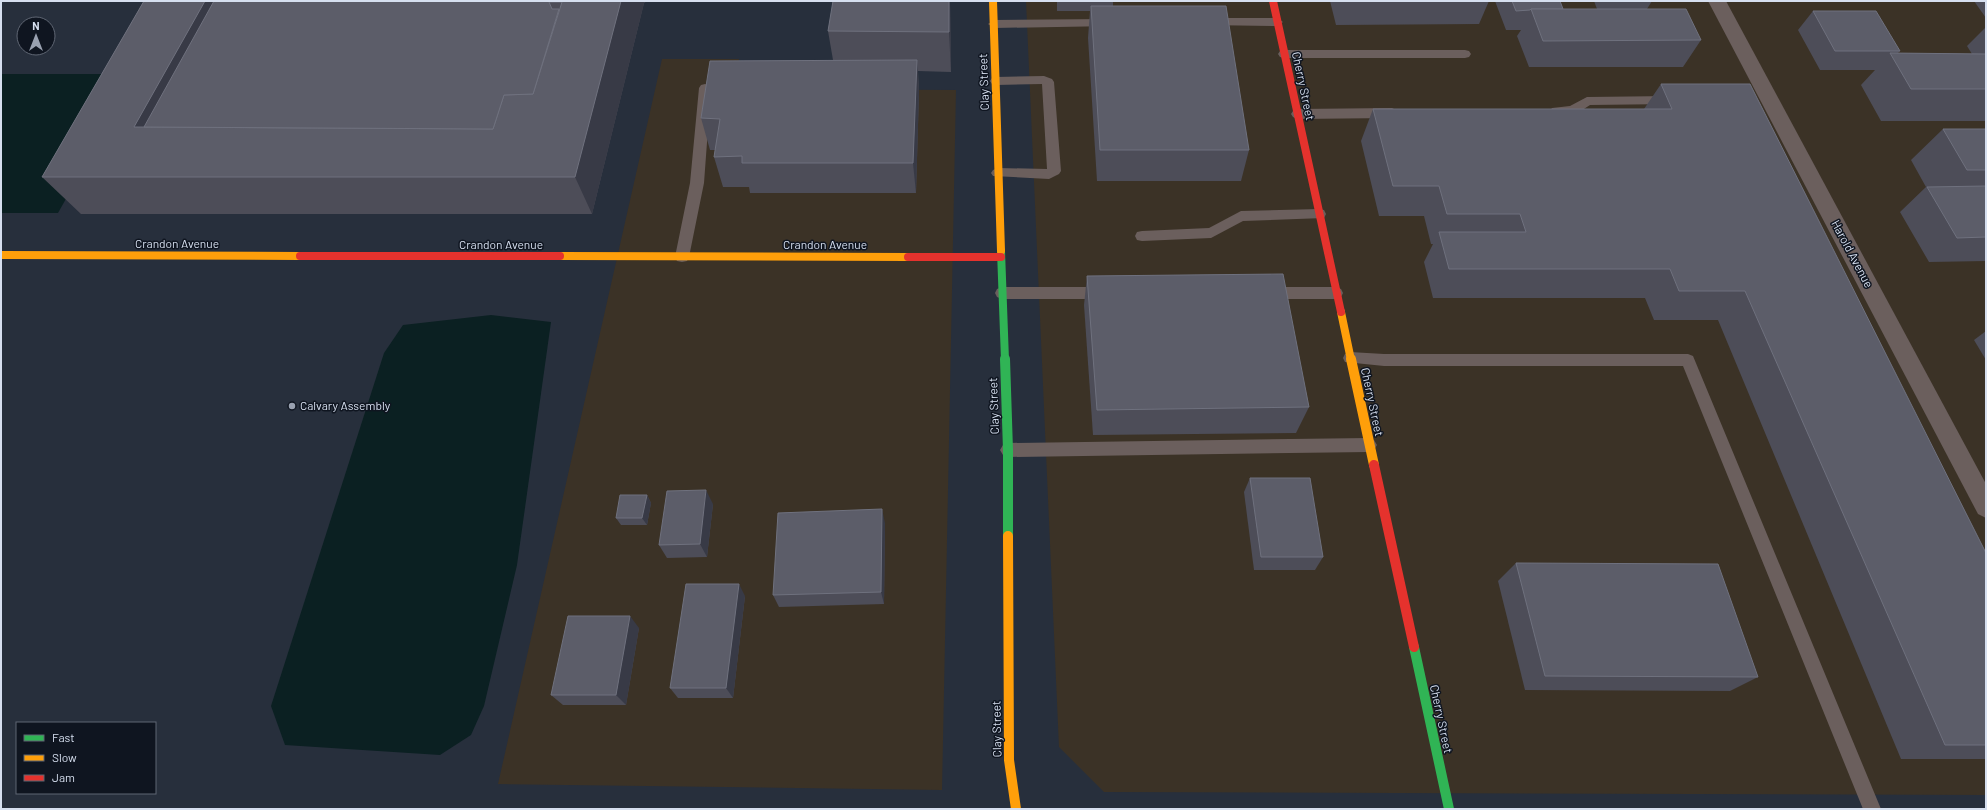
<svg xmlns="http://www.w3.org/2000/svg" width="1987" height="810" viewBox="0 0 1987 810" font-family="Barlow,sans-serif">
<rect width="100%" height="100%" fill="#272f3c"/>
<g fill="#3b3226">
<polygon points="1026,1 1986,1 1986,795 1104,792 1059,747"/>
<polygon points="662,59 739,59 736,89 956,90 942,790 498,784"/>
</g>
<g fill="#0b2022">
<polygon points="1,74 136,74 58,213 1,213"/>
<polygon points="491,315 551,322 517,565 484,706 471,735 440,755 285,745 271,706 384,353 403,325"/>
</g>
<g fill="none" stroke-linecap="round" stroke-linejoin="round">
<g fill="#6b5f5d" fill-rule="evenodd">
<polygon points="1209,18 1277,18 1283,22 1277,26 1205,25 1203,22 1205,19"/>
<polygon points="1109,19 1113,20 1115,23 1113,26 994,28 988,24 994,20"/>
<polygon points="1284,50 1465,50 1469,51 1471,54 1469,57 1465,58 1284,58 1280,57 1278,54 1280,51"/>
<polygon points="1044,76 1052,79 1054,82 1061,171 1059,174 1049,179 993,176 991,173 993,170 998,168 1047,169 1042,84 996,85 992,84 990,81 992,78 996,77"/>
<polygon points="705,84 709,85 711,88 704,183 689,257 687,261 682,262 677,261 675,257 690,183 699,88 701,85"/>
<polygon points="1671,96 1675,97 1677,100 1675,103 1671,104 1590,105 1573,116 1552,114 1550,111 1552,108 1570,106 1587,97"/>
<polygon points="1392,108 1396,110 1398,113 1396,116 1392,118 1297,119 1293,117 1291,114 1293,111 1297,109"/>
<polygon points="1319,209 1324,210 1326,214 1324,218 1243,221 1211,238 1142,241 1137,240 1135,236 1137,232 1142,231 1209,228 1241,211"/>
<polygon points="1002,287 1105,287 1110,289 1112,293 1110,297 1105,299 1002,299 997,297 995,293 997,289"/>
<polygon points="1267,287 1336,287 1341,289 1343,293 1341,297 1336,299 1267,299 1262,297 1260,293 1262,289"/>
<polygon points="1350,352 1384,354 1688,354 1693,356 1881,809 1863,809 1683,366 1384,366 1345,362 1343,358 1345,354"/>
<polygon points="1369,438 1374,440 1377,445 1374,450 1369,452 1008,457 1003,455 1000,450 1003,445 1008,443"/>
</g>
<polygon fill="#6b5f5d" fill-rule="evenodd" points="1708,1 1726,1 1986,484 1986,518 1978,514"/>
<polyline stroke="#30b455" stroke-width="8" points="1001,251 1005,360"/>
<g stroke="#30b455" stroke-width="10">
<polyline points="1005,359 1008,450 1008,536"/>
<polyline points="1414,647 1449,809"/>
</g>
<g stroke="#ff9f0a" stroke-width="8">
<polyline points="993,1 1001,251"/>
<polyline points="1,255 300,256"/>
<polyline points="560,256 908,257"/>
<polyline points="1341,312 1351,360"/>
</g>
<g stroke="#ff9f0a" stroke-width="10">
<polyline points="1351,359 1374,465"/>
<polyline points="1008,536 1009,760 1016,809"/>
</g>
<g stroke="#e5322d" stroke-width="8">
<polyline points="1273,1 1341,312"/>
<polyline points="300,256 560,256"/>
<polyline points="908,257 1001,257"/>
</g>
<polyline stroke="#e5322d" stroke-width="10" points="1374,465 1414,647"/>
</g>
<g fill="#4d4d58">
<polygon points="144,1 647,1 644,3 592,214 81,214 42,177"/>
<polygon points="950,1 951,72 918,71 919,92 916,193 750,193 749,187 723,187 714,157 715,150 710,150 701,118 833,60 828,31"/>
<polygon points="1057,1 1113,1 1113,6 1249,150 1241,181 1097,181 1088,38 1090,11 1057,11"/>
<polygon points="1330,1 1489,1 1479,24 1336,25"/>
<polygon points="1495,1 1560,1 1563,9 1597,9 1594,1 1652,1 1647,9 1701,40 1683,67 1529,67 1517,36 1521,30 1506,30"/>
<polygon points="1974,1 1986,1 1986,18"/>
<polygon points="1813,11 1900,51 1898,53 1972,54 1967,46 1986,27 1986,121 1881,121 1861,85 1875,70 1820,70 1798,30"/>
<polygon points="1661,84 1986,553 1986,759 1901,759 1718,320 1654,320 1645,298 1433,298 1424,262 1433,244 1431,244 1424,216 1379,216 1361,141 1373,109 1644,109"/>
<polygon points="1943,129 1986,129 1986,261 1929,262 1900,212 1926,187 1911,160"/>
<polygon points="1087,276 1309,407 1296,433 1093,435 1084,305"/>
<polygon points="1986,331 1986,360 1974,340"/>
<polygon points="1250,478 1323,557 1315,570 1254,570 1244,492"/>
<polygon points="647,495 651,503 647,525 621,525 616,518"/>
<polygon points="713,504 707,557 667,558 659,545"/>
<polygon points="885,523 884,604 779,607 773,595"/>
<polygon points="1516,563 1758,677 1730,691 1525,690 1498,581"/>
<polygon points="745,596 733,698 678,698 670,688"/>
<polygon points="639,628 626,705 563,705 551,695"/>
</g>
<g fill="#383a46">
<polygon points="205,1 215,1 185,134 134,127"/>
<polygon points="621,1 647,1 644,3 592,214 575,177"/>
<polygon points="949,1 950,1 951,72 949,32"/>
<polygon points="917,60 919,92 916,193 913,163"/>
<polygon points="706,490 713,504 707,557 700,544"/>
<polygon points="647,495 651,503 647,525 642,518"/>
<polygon points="882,509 885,523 884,604 881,592"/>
<polygon points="739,584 745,596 733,698 726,688"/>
<polygon points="630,616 639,628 626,705 616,695"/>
</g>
<g fill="#5c5d69" stroke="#6f717e">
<polygon points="144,1 205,1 134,127 493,129 504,95 533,94 562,2 549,2 550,1 621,1 575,177 42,177"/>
<polygon points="214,1 550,1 549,2 552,9 559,9 533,94 504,95 493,129 144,127"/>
<polygon points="833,1 949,1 949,32 828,31"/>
<polygon points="1512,1 1560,1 1563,9 1531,9 1530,10 1516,11"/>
<polygon points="1091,6 1226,6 1249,150 1100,150"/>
<polygon points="1531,9 1686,9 1701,40 1543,41"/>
<polygon points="1813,11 1876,11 1900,51 1835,51"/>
<polygon points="1890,53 1986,54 1986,89 1911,89"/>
<polygon points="917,60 913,163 742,163 742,156 714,157 720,119 701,118 710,61"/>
<polygon points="1661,84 1750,84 1986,553 1986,745 1945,745 1745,291 1679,291 1670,269 1449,269 1439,232 1526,232 1520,214 1447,214 1439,186 1393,186 1373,109 1672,109"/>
<polygon points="1943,129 1986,129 1986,170 1967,170"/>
<polygon points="1986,186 1986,237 1957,238 1927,187"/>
<polygon points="1283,274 1309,407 1097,410 1087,276"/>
<polygon points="1250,478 1310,478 1323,557 1261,557"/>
<polygon points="706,490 700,544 659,545 667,491"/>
<polygon points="620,495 647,495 642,518 616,518"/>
<polygon points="882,509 881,592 773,595 778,513"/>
<polygon points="1516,563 1718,564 1758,677 1545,676"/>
<polygon points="686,584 739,584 726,688 670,688"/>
<polygon points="568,616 630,616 616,695 551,695"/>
</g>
<circle fill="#99a1b0" stroke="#0f1520" stroke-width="1.5" cx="292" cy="406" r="4"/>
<g text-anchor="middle" stroke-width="3" stroke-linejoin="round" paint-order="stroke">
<g font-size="12" fill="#d6dfef" stroke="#0f1520">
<text transform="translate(984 82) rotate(-92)" y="4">Clay Street</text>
<text transform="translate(1303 86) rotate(78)" y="4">Cherry Street</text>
<text x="177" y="248">Crandon Avenue</text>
<text x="501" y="249">Crandon Avenue</text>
<text x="825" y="249">Crandon Avenue</text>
<text transform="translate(1852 254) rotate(62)" y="4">Harold Avenue</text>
<text transform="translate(1372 402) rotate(78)" y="4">Cherry Street</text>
<text transform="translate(994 406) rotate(-92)" y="4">Clay Street</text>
<text transform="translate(1441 719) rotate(78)" y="4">Cherry Street</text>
<text transform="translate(997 729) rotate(-91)" y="4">Clay Street</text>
</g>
<g font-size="12" fill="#d6dfef" stroke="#0f1520" text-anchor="start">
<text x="300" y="410">Calvary Assembly</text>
</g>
</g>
<rect width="1987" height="810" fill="none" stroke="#d6dfef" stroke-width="4"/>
<rect x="16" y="722" width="140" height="72" fill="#0f1520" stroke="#5f6673"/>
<rect x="24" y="735" width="20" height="6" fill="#30b455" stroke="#5f6673"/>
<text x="52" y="742" font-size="12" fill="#d6dfef">Fast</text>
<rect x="24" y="755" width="20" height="6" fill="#ff9f0a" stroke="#5f6673"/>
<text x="52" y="762" font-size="12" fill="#d6dfef">Slow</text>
<rect x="24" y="775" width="20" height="6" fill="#e5322d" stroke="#5f6673"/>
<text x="52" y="782" font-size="12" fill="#d6dfef">Jam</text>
<g transform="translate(36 36)"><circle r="19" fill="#0f1520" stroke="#5f6673"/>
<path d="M0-3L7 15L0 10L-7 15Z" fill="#99a1b0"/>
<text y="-6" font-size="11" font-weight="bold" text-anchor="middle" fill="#d6dfef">N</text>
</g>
</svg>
